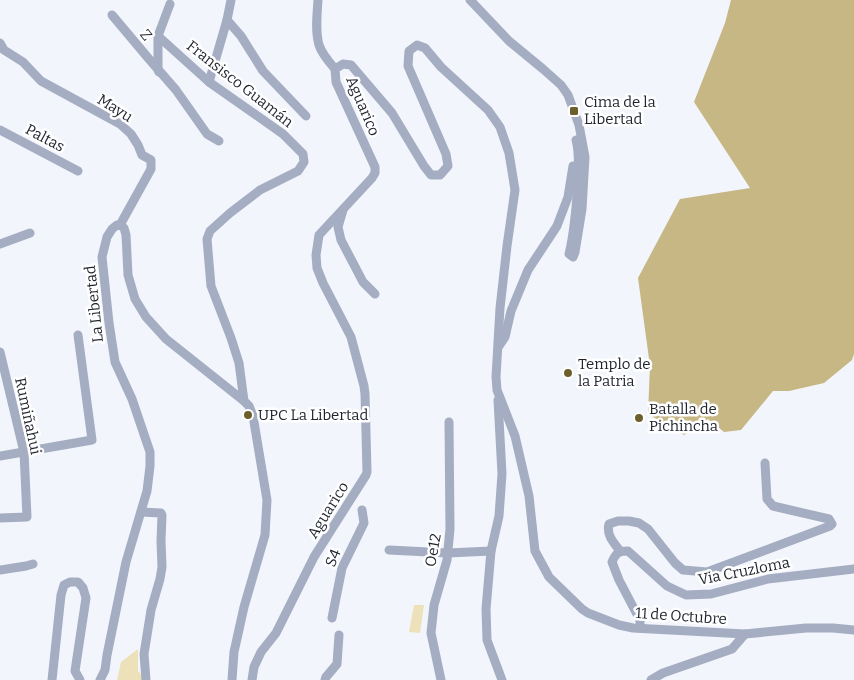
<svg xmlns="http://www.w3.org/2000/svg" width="854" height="680" viewBox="0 0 854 680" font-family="Bitter,serif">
<rect width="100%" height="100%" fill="#f2f5fb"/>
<g fill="#ede1b9">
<polygon points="414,605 424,605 420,633 409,632"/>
<polygon points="138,649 138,671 147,680 117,680 121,662"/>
</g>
<polygon fill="#c6b784" points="731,0 854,0 854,354 852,360 824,383 789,391 773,391 741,430 724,432 708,419 684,435 648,414 650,366 638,278 680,199 750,188 694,102 725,23"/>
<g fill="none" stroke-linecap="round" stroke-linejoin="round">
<g stroke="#a5adc2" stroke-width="9">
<path d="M318,0C317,15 315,31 319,45C322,54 329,62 335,69"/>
<path d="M470,0L509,41L543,69L561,85L568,95L579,125L585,157L582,209L575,252L573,257L569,254C575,230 576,207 578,183C578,169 580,154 576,140"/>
<polyline points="112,15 149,59 176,90 207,134 219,141"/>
<polyline points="227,20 241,36 263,71 306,116"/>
<polyline points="158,36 209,82 283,134 303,154 304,162 298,171 260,190 230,213 210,231 207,239 211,286 231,338 239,363 244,401"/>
<polyline points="0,43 4,50 23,62 41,81 120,124 131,134 138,145 142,155 151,160 151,169 120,225"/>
<polyline points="159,72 158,70 158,36 170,4"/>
<polyline points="209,82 227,20 231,0"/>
<polyline points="0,130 78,171"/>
<polyline points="343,210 338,227 341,240 363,282 375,294"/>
<polyline points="120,225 124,228 126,235 128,275 135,299 146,317 166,339 244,401 249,406 253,416 267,500 265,535 244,607 234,652 232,680"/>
<polyline points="0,244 30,233"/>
<polyline points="499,346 505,337 511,311 528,270 557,226 568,197 573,166"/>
<polyline points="0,352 24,452 27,517 0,518"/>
<polyline points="498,400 502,474 499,516 491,551 486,609 487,640 502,680"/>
<polyline points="0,456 92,440 78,335"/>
<polyline points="141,512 161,513 162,515 161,541 162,567 160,579 151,610 144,654 146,680"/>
<polyline points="389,550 448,553 491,551"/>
<path d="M620,551C614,543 606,535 609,524L618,521H629L639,523L648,529L675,563L683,570L707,572L830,526L832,524L829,519L773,506L767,499L765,463"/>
<polyline points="0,570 26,566 33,564"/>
<polyline points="332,618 342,568 364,523 362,510"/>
<path d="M640,628V620L619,580L612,562C616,553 618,551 628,551L667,586L686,595L711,594L768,579L854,569"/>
<polyline points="52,680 61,595 64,585 70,582 78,582 83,588 86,598 75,671 80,680"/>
<polyline points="100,680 105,670 107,655 126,562 147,491 150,466 150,452 132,399 115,362 109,323 102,257 107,237 112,229 117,225 120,225"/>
<polyline points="252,680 254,667 261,652 276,633 314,557 366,475 367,472 365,394 364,386 351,337 323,283 317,268 316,255 319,235 372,178 375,173 375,167 336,82 335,69 343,64 351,65 392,113 424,166 431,175 440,175 448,166 446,154 408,66 409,51 417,45 425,48 441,67 488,110 500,127 509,153 515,190 507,246 500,308 496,377 497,390 515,436 529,496 535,551 549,577 582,609 588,613 619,625 633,628 745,634 806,628 833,628 854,630"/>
<polyline points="325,680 326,677 337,664 339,635"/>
<polyline points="441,680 431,633 434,605 447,560 450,529 449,422"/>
<polyline points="651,680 663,673 732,649 745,634"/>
</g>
</g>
<g fill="#6d5f2c" stroke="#fff" stroke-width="2">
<rect x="569" y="106" width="10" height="10" rx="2.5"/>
<circle cx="568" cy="373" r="5"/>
<circle cx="248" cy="415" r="5"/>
<circle cx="639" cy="418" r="5"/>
</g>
<g text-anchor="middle" stroke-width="5" stroke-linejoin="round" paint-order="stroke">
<g font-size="15" fill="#1f232d" stroke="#fff">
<text transform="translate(146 35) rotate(51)" y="5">Z</text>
<text transform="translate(240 84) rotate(38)" y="5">Fransisco Guamán</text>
<text transform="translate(363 106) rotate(67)" y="5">Aguarico</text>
<text transform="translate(115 108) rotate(32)" y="5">Mayu</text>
<text transform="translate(45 138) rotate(28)" y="5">Paltas</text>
<text transform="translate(94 304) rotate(-96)" y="5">La Libertad</text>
<text transform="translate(28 416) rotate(78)" y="5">Rumiñahui</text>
<text transform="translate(328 510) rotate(-58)" y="5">Aguarico</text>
<text transform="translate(433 550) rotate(-80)" y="5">Oe12</text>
<text transform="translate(333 558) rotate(-68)" y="5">S4</text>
<text transform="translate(744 571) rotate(-11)" y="5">Via Cruzloma</text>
<text transform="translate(681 616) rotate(4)" y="5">11 de Octubre</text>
</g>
<g font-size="15" fill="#1f232d" stroke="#fff" text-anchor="start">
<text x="584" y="107">Cima de la<tspan x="584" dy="17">Libertad</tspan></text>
<text x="578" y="369">Templo de<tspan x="578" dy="17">la Patria</tspan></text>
<text x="649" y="414">Batalla de<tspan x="649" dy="17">Pichincha</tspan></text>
<text x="258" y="420">UPC La Libertad</text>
</g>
</g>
</svg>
